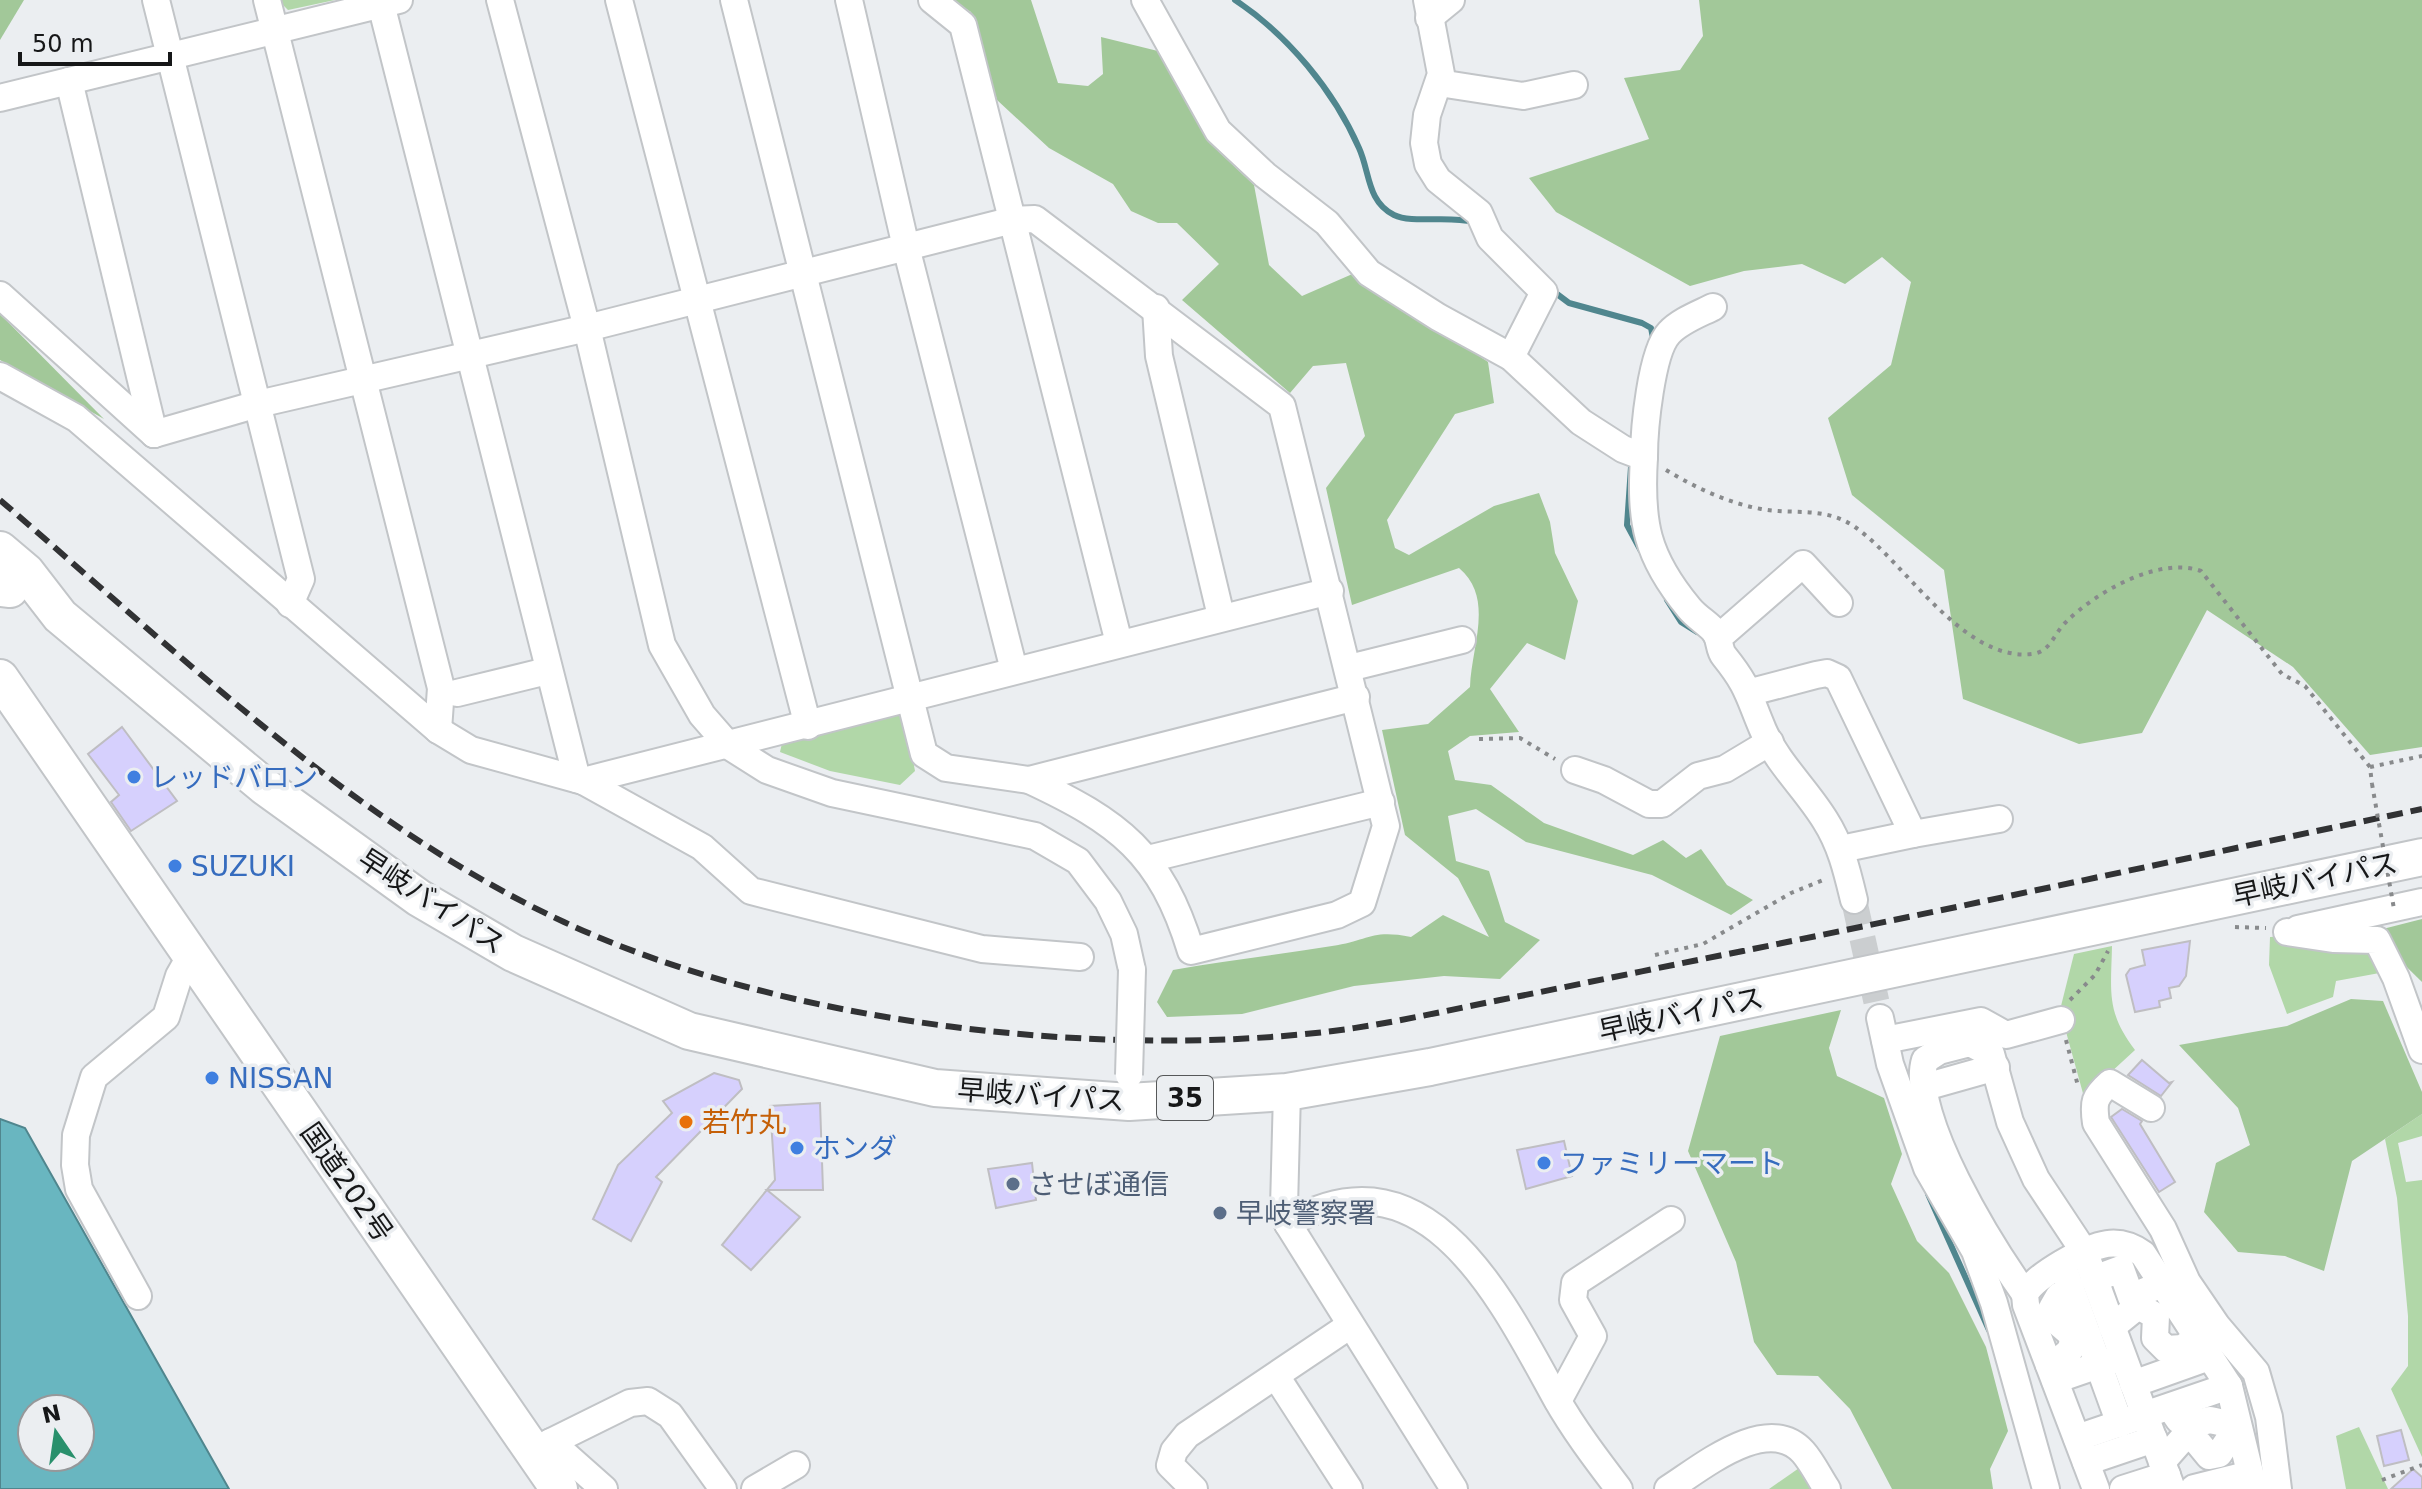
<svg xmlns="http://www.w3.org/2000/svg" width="2422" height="1489" viewBox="0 0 2422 1489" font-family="'DejaVu Sans','Noto Sans JP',sans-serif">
<rect width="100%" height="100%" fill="#ebeef1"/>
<g fill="#b1d7a8">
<polygon points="278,0 335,0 288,10"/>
<polygon points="890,712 905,718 915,771 900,785 830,771 780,752 783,739"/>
<polygon points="2295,936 2370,943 2385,972 2336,981 2333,997 2287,1014 2269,965 2270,937"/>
<path d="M2112,946C2111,992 2106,1012 2135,1050L2084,1097L2060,1010L2074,954Z"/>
<polygon points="2422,1114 2422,1136 2398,1143 2406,1182 2422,1180 2422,1457 2391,1389 2408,1366 2408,1316 2397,1198 2385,1139"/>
<polygon points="2359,1427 2388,1489 2346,1489 2336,1436"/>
<polygon points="1802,1466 1817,1489 1769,1489"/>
</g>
<g fill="#a2c899">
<polygon points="0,0 24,0 0,40"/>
<path d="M952,0H1031L1058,83L1088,86L1103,74L1101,37L1166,53L1217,150L1254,185L1269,265L1302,296L1357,272L1488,362L1494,403L1455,414L1387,520L1395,548L1409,555L1494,506L1539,493L1550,522L1555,553L1578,601L1565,660L1527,643L1490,689L1519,732L1470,736L1448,751L1455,780L1491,785L1544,823L1633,855L1663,840L1686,858L1701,849L1727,885L1753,900L1731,915L1652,875L1526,842L1476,809L1448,816L1456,861L1489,871L1505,922L1540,940L1500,979L1444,976L1354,986L1242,1014L1167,1017L1157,1002L1173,970C1226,960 1279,955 1332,946C1369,941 1370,929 1411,937L1443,915L1489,937L1458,878L1405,835L1382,730L1428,724L1470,687C1471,647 1495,598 1459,568L1352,605L1326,488L1365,436L1346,363L1313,366L1290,393L1182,300L1219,264L1177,223H1158L1131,211L1113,184L1049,148L997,100L971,12Z"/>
<polygon points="1699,0 2422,0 2422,747 2370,755 2293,667 2207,610 2142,733 2079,744 1963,699 1944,570 1852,495 1828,418 1891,365 1911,282 1882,257 1845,284 1802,264 1744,271 1690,286 1556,212 1529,178 1649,139 1624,78 1680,70 1703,36"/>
<polygon points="0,314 104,419 0,360"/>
<polygon points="2422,919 2422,982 2371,932"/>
<polygon points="2351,999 2383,1001 2422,1092 2422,1114 2352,1161 2324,1271 2285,1256 2238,1252 2204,1212 2216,1163 2250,1145 2238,1108 2179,1045 2287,1026"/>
<polygon points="1841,1010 1829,1048 1837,1076 1884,1098 1902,1154 1891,1184 1917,1241 1949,1273 1986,1347 2008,1431 1990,1469 1993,1489 1892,1489 1850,1409 1818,1376 1777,1375 1754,1342 1736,1262 1688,1151 1720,1036"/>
</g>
<path fill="#69b6c0" stroke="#50868e" stroke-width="2" fill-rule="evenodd" d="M0,1119L25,1128L229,1489H0ZM32,1409H80V1457H32Z"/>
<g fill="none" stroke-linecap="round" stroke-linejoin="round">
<g stroke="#50868e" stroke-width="6">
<path d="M1235,0C1288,35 1334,91 1359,148C1370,172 1367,202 1394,215C1412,224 1449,215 1473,222"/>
<polyline points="1553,291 1569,303 1642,323 1651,328 1653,338"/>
<polyline points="1631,467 1627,525 1641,551"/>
<polyline points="1667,600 1681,622 1697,632"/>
<polyline points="1928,1194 1989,1330"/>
</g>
</g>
<g fill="#d6d0fd" stroke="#bfbec2" stroke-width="2">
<polygon points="122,727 177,801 131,831 111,802 119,795 88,754"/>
<polygon points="2190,941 2186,976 2179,986 2169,988 2171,998 2159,1001 2160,1007 2135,1012 2126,975 2130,969 2145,965 2142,950"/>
<polygon points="2142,1060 2169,1083 2172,1082 2161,1096 2128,1075"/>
<polygon points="714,1073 739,1080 742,1089 656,1177 662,1182 631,1241 593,1219 618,1165 672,1113 663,1101"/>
<polygon points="820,1103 823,1190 767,1190 800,1217 751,1270 722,1245 775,1180 770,1106"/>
<polygon points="2122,1109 2142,1121 2140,1124 2175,1182 2159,1192 2111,1117"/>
<polygon points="1564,1141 1572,1176 1526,1189 1517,1150"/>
<polygon points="1032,1163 1036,1200 996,1208 988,1169"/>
<polygon points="2401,1430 2409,1460 2384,1466 2377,1436"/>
<polygon points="2413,1469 2422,1477 2422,1489 2391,1489"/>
</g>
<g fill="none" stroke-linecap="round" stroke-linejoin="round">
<polyline stroke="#cbced0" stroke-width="26" stroke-dasharray="26 13" stroke-linecap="butt" points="1854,900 1880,1018"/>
<g stroke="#c2c5c8" stroke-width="30">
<g id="minor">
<polyline points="156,0 301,579 290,604"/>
<polyline points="267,0 441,688 438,730"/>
<polyline points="500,0 587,328 662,645 702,715 729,746 767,770 832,793 1035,836 1078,861 1108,901 1124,934 1132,970"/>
<polyline points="619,0 808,726"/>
<polyline points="734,0 924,754 946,768 1029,780 1356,697"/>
<polyline points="849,0 906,247 1014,670"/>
<polyline points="932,0 963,25 1119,643"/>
<path d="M1145,0L1218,131L1265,175L1327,223L1369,273L1438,317L1511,357L1581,422L1623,449L1644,457C1640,522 1646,556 1689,608C1697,618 1709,624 1716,633C1720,640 1719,650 1724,656C1749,687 1748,695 1763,730C1778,764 1806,789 1825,820C1841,845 1847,871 1854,900"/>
<polyline points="1427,0 1441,74 1427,115 1424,143 1428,164 1438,180 1479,213 1490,238 1544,292 1511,357"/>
<polyline points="381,4 577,779"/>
<polyline points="1429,18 1451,0"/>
<polyline points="69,81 154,434"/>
<polyline points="1439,83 1523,96 1574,85"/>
<polyline points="0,98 399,0"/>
<polyline points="0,295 154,434"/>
<polyline points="1156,308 1159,356 1221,616"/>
<polyline points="0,376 76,418 438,730 471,750 583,781 702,847 751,891 982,949 1080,957"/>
<path d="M154,434L258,404L587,328L1013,220L1035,219L1282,406L1386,826L1362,903L1337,915L1191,951C1161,853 1119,822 1029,780"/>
<path d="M1644,457C1644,430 1651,352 1669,333C1680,321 1699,314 1713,307"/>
<polyline points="1716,634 1725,632 1803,564 1839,603"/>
<polyline points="1349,668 1462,640"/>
<polyline points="1751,692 1816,675 1827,673 1838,678 1913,834 1841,849"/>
<polyline points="457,693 547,671"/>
<polyline points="1575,770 1604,780 1649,804 1662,804 1698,776 1725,769 1770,742"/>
<polyline points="583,781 1330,591"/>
<polyline points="1913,834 1999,819"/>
<polyline points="1148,859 1381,802"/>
<polyline points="2298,929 2422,902"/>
<polyline points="2287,932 2333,939 2377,940 2396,978 2422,1050"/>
<polyline points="1880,1018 1890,1064 1927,1168 1975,1251 1994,1303 2046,1489"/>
<polyline points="1885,1040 1981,1021 2006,1035 2061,1020"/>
<polyline points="1925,1087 1996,1067"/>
<polyline points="1287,1092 1284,1207 1288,1224 1454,1489"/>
<path d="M2151,1108L2110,1083C2094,1097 2093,1102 2096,1123L2163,1229L2187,1282L2217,1326L2256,1372L2269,1417L2278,1489"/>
<path d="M1288,1224C1426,1142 1502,1300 1556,1398C1574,1430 1597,1460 1619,1489"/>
<polyline points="2062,1264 2120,1424"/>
<polyline points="2094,1279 2121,1269 2131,1297 2155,1287"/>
<path d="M2025,1294C1993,1249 1908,1115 1925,1060L1939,1051L1970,1043L1991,1054L2010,1122L2036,1179L2085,1253L2172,1489"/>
<polyline points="138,1296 79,1189 75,1165 76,1135 94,1077 166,1017 179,976 191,955"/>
<polyline points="2112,1327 2138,1306 2156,1316 2155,1338 2166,1349 2183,1348 2197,1337"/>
<path d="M2049,1365C2062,1357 2077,1352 2071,1334L2057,1322L2052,1308L2059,1296L2071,1290"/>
<polyline points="1276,1376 1349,1489"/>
<polyline points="2055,1380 2116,1359"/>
<polyline points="2133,1384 2209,1357"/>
<polyline points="1558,1401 1593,1336 1573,1300 1575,1283 1671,1220"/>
<polyline points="2077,1438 2229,1386"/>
<polyline points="551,1442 604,1489"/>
<polyline points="533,1451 630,1403 648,1401 670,1415 723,1489"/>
<polyline points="2086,1462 2154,1439"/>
<polyline points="2162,1462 2184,1437 2195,1439 2209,1456 2219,1454 2238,1426 2210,1420 2189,1425 2179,1420 2170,1407"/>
<polyline points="2194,1488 2250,1474"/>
<polyline points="755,1489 796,1465"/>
<polyline points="1194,1489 1170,1465 1174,1451 1187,1435 1349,1326"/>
<path d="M1668,1489C1700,1469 1767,1412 1803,1452C1812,1462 1819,1477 1827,1489"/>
<path d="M2096,1489L2026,1305L2025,1294C2035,1276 2086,1247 2107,1244C2121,1242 2132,1246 2143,1254L2229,1386L2254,1489"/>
<polyline points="2123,1489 2167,1475"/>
</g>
</g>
<g stroke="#c2c5c8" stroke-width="40">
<g id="highway">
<polyline points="0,550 26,572 60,616 264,786 419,898 513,953 689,1031 935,1088 1129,1102 1287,1092 1430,1067 2422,857"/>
<polyline points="0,588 10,589"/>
<polyline points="0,678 559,1489"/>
</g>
</g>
<g stroke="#888a8c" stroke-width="4" stroke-dasharray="4 6" stroke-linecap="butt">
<path d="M1666,470C1696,488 1728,503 1761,509C1794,515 1825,506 1855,527C1906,563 1963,662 2032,654C2051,652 2054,633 2066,622C2096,592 2159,556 2201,571L2282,674L2305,686L2370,767L2372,784"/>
<polyline points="1479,739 1520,738 1555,759"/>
<polyline points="2370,767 2422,756"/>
<polyline points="2235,927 2266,928"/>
<polyline points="1655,955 1703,944 1791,893 1826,879"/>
<polyline points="2070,1000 2095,975 2108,951"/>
<polyline points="2066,1040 2078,1086"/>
<polyline points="2382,1480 2422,1465"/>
</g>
<use href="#minor" stroke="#fff" stroke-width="26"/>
<use href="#highway" stroke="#fff" stroke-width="36"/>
<path stroke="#313234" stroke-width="6" stroke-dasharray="16 8" stroke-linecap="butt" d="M0,500C174,649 354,825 564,922C780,1023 1096,1060 1333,1031C1389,1024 1444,1011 1500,1000C1581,984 1662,967 1743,951C1970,905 2196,856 2422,809"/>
<g stroke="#c2c5c8" stroke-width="30" stroke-linecap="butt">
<polyline id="minor-bridge" points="1129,1075 1132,970"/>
</g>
<polyline stroke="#888a8c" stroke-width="4" stroke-dasharray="4 6" stroke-linecap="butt" points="2372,784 2394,909"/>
<use href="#minor-bridge" stroke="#fff" stroke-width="26"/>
</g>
<g fill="#3f7fe0" stroke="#ebeef1" stroke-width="3">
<circle cx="134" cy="777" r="8"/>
<circle cx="175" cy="866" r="8"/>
<circle cx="212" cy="1078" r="8"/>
<circle cx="797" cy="1148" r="8"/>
<circle cx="1544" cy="1163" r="8"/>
</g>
<circle fill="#e8710a" stroke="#ebeef1" stroke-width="3" cx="686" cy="1122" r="8"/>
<g fill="#5c6f8a" stroke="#ebeef1" stroke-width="3">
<circle cx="1013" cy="1184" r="8"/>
<circle cx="1220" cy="1213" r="8"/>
</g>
<g text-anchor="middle" stroke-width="7" stroke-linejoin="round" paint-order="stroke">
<rect fill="#ebeef1" stroke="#565859" stroke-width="2" x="1157" y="1076" width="56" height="44" rx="6"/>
<g font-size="26" font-weight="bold" fill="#161718">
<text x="1185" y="1107">35</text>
</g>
<g font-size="28" fill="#366cbe" stroke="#ebeef1" text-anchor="start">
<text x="150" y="787">レッドバロン</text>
<text x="191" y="876">SUZUKI</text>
<text x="228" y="1088">NISSAN</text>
<text x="813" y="1158">ホンダ</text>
<text x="1560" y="1173">ファミリーマート</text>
</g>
<g font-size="28" fill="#161718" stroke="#ebeef1">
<text transform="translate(2315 879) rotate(-12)" y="10">早岐バイパス</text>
<text transform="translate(432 901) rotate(33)" y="10">早岐バイパス</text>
<text transform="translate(1681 1014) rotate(-12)" y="10">早岐バイパス</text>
<text transform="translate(1041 1095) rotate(4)" y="10">早岐バイパス</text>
<text transform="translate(347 1182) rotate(55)" y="10">国道202号</text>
</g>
<g font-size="28" fill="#c56008" stroke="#ebeef1" text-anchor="start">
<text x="702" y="1132">若竹丸</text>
</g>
<g font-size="28" fill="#4e5e75" stroke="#ebeef1" text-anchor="start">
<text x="1029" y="1194">させぼ通信</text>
<text x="1236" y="1223">早岐警察署</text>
</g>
</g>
<g transform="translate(56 1433) rotate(347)"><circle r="38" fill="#ebeef1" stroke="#96989a" stroke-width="2"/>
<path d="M0-6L14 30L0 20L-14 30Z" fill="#29906c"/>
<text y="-12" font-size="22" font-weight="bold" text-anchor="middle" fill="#161718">N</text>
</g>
<path d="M20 52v12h150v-12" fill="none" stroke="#161718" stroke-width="4"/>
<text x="32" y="52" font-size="24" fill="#161718" stroke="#ebeef1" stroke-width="6" paint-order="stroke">50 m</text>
</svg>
